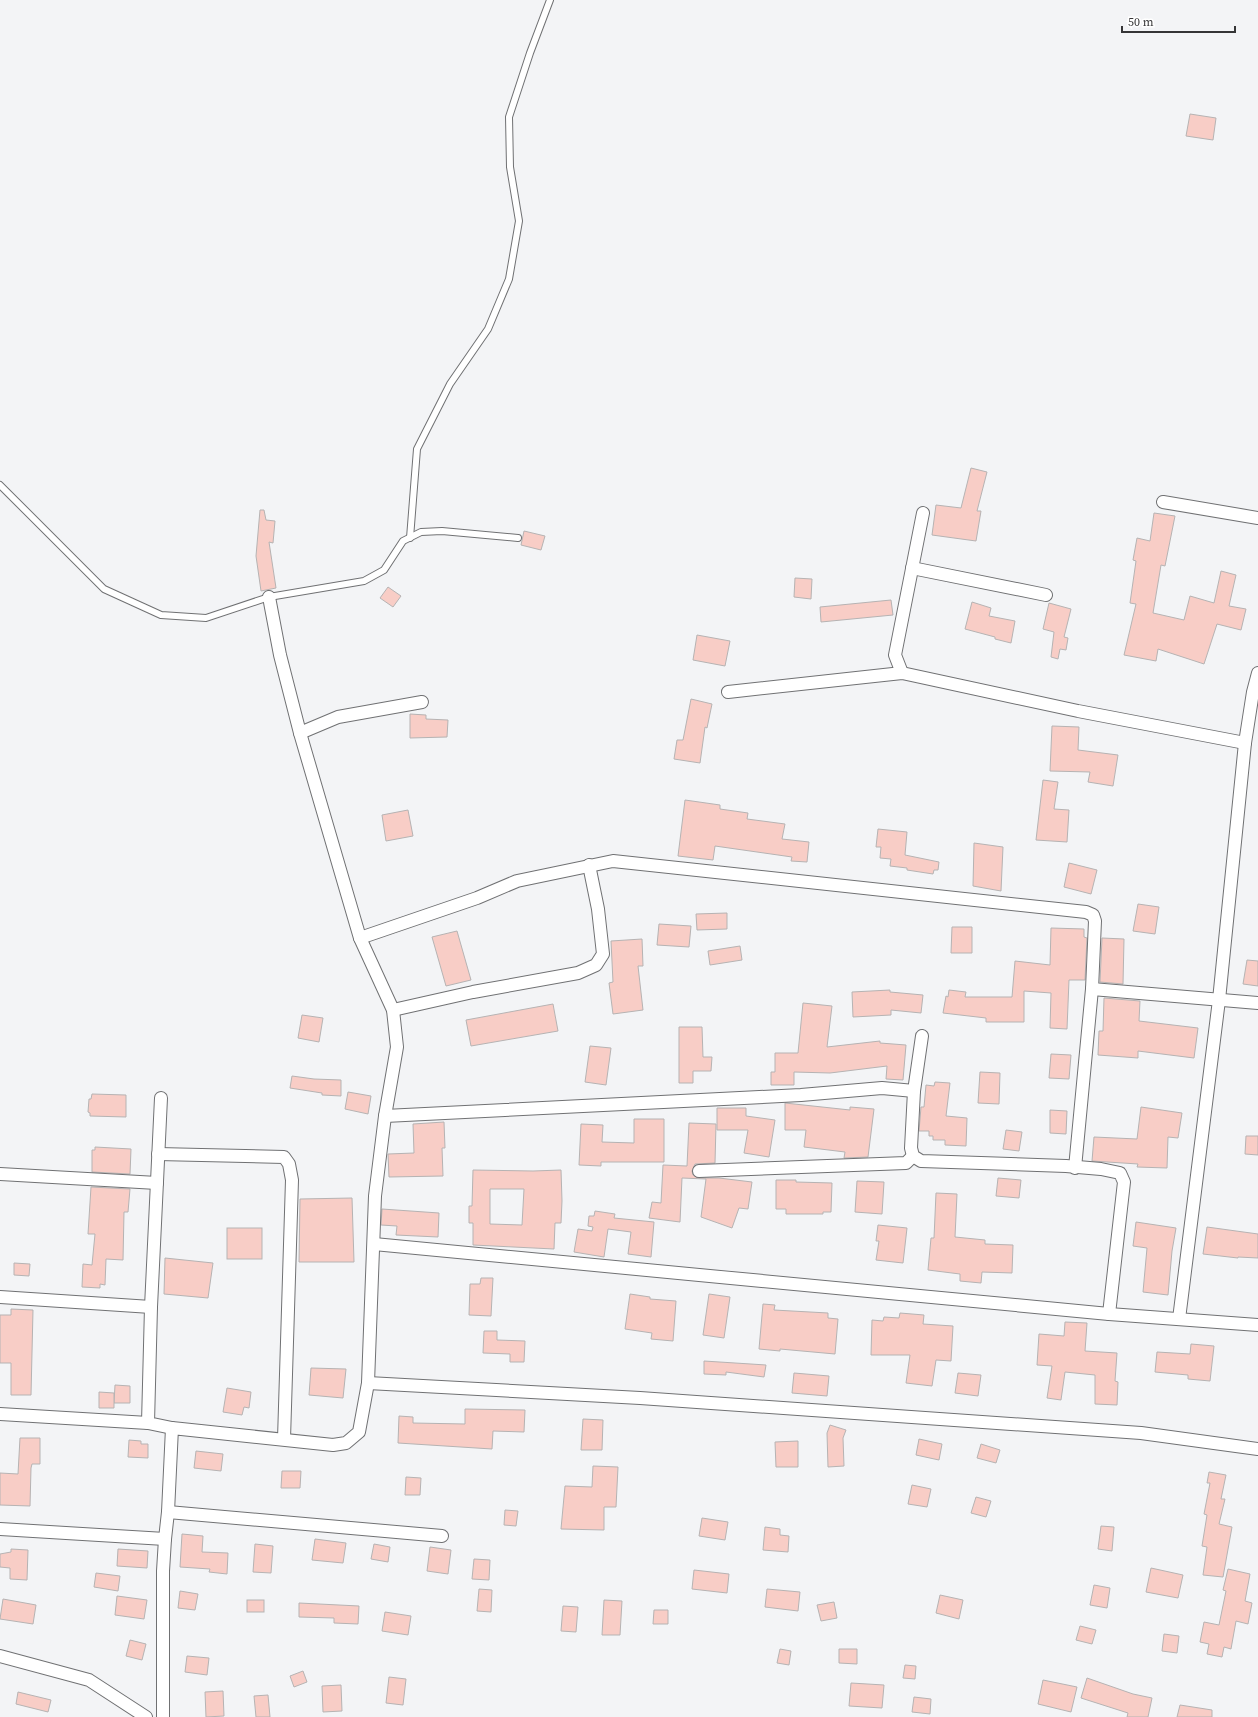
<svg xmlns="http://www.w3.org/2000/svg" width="1258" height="1717" viewBox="0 0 1258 1717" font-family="'Source Serif 4',serif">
<rect width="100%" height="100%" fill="#f3f4f6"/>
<g fill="#f8cdc6" stroke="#b6b3b3" fill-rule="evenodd">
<polygon points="1190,114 1216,118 1213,140 1186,136"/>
<polygon points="971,468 987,472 977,511 981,511 976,541 932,535 936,505 961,508"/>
<polygon points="260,510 264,510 266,520 275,521 273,543 269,542 276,588 261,591 256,556"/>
<polygon points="1154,513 1175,516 1165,566 1161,565 1153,613 1184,620 1190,596 1214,603 1221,571 1236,575 1229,606 1246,609 1241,630 1217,624 1204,664 1158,649 1156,661 1124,655 1136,604 1130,603 1136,561 1133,560 1137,538 1150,541"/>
<polygon points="524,531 545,536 541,550 521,545"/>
<polygon points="795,578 812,579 811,599 794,597"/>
<polygon points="388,587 401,596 393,607 380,598"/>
<polygon points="891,600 893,615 821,622 820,607"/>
<polygon points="972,602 991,608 989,616 1015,621 1011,643 995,639 995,637 965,629"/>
<polygon points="1049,603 1071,609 1064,637 1068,638 1066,650 1060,649 1058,659 1051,657 1054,632 1043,629"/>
<polygon points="697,635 730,641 725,666 693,660"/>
<polygon points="691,699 712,704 707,728 705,727 700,763 674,759 677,740 683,740"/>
<polygon points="410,714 426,715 426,719 448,720 447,737 410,738"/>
<polygon points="1052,726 1079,727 1078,750 1118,755 1113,786 1088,782 1090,772 1050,771"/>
<polygon points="1043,780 1058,782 1054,809 1069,810 1067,842 1036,840"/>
<polygon points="685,800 720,805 720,809 748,813 747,819 785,824 782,839 809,842 807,862 791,861 792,857 715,846 713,860 678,856"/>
<polygon points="408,810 413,836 386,841 382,815"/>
<polygon points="878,829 907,832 905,855 939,862 938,870 934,870 933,874 907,870 907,868 890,866 891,859 880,858 881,847 876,847"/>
<polygon points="974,843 1003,847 1001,891 973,886"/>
<polygon points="1069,863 1097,870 1091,894 1064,887"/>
<polygon points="1138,904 1159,907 1155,934 1133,931"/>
<polygon points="727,913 727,929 697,930 696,914"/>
<polygon points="659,924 691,926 689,947 657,945"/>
<polygon points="952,927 972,927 972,953 951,953"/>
<polygon points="1051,928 1084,929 1084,937 1087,938 1085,980 1069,980 1067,1029 1050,1028 1051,993 1024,991 1024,1022 986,1022 986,1018 943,1013 946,996 948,997 949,990 966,992 965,997 1012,997 1015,961 1050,965"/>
<polygon points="457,931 471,980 446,986 432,937"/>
<polygon points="1102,938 1124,939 1123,984 1100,982"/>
<polygon points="642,939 643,966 638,966 643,1010 613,1014 609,983 613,982 611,941"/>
<polygon points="740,946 742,960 710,965 708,951"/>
<polygon points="1247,960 1258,961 1258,986 1243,984"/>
<polygon points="890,990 890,992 923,995 921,1013 891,1010 891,1015 853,1017 852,992"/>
<polygon points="1104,998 1140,1001 1139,1021 1198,1028 1194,1058 1138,1051 1138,1058 1098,1055 1099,1031 1103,1031"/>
<polygon points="803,1003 832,1006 827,1047 880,1041 880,1043 906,1045 903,1080 886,1079 887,1066 830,1073 794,1072 794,1085 771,1085 771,1072 775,1072 775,1053 798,1053"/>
<polygon points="553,1004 558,1031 471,1046 466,1020"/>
<polygon points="302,1015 323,1018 319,1042 298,1038"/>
<polygon points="679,1027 702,1027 703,1057 712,1057 711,1071 693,1071 693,1083 679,1083"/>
<polygon points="590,1046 611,1048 606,1085 585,1082"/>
<polygon points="1051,1054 1071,1055 1069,1079 1049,1078"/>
<polygon points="980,1072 1000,1073 999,1104 978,1103"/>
<polygon points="292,1076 314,1079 341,1080 341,1096 322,1095 322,1093 290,1088"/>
<polygon points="935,1082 950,1083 946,1116 967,1118 966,1146 945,1145 945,1140 933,1140 933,1136 929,1136 929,1131 919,1131 921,1107 924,1107 926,1085 934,1086"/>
<polygon points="348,1092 371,1096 368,1114 345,1109"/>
<polygon points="92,1094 126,1095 126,1117 90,1116 90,1113 88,1112 89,1099 91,1099"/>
<polygon points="785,1103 850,1110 850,1107 874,1109 868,1157 844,1158 845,1152 804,1147 806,1130 785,1130"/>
<polygon points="1141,1107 1182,1113 1178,1138 1168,1137 1167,1168 1137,1167 1138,1164 1092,1161 1094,1137 1137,1139"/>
<polygon points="717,1108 746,1108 746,1116 775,1120 769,1157 744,1153 748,1130 717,1130"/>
<polygon points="1050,1110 1067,1111 1066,1134 1050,1133"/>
<polygon points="634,1119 664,1119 664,1162 601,1162 601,1166 579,1165 581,1124 603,1125 602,1142 634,1143"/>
<polygon points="444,1122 445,1148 442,1148 443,1176 389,1177 388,1154 414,1153 413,1124"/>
<polygon points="689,1123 716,1124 715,1163 695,1164 692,1171 693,1175 699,1178 719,1178 752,1182 748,1209 739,1208 732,1228 701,1217 706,1179 682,1178 680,1222 649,1218 652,1202 661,1203 663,1165 687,1166"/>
<polygon points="1006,1130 1022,1132 1019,1151 1003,1149"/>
<polygon points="1246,1136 1258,1136 1258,1155 1245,1154"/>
<polygon points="95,1147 131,1149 130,1174 92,1172 92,1150 95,1150"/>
<path d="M473,1170L533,1171L561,1170L562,1201L561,1223H555L554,1249L473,1245V1223H469V1206H472ZM490,1189H524L522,1225L490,1224Z"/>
<polygon points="998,1178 1021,1180 1019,1198 996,1196"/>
<polygon points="776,1180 796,1180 796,1182 832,1183 831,1212 823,1212 823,1214 786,1214 786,1209 776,1209"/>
<polygon points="857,1181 884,1182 882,1214 855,1212"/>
<polygon points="91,1187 130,1189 128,1212 124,1212 123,1260 106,1259 105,1285 100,1284 100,1288 82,1287 83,1264 92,1265 95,1234 88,1234"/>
<polygon points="936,1193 957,1194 955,1237 985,1240 985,1244 1013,1245 1012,1273 982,1272 981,1283 960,1281 960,1274 928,1270 931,1238 934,1238"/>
<polygon points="352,1198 354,1262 299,1262 300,1199"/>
<polygon points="382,1209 439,1213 438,1237 396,1235 397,1226 381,1225"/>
<polygon points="595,1211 615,1214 614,1218 654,1222 651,1257 628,1254 631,1232 608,1229 604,1257 574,1252 578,1229 592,1231 593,1227 588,1226 589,1216 594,1216"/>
<polygon points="1136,1222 1176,1228 1172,1251 1168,1295 1143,1292 1147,1248 1133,1246"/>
<polygon points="878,1225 907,1228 903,1263 876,1260 879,1241 876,1241"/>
<polygon points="1207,1227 1258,1234 1258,1258 1238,1257 1238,1258 1203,1254"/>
<rect x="227" y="1228" width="35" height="31"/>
<polygon points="165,1258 213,1263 208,1298 164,1294"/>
<polygon points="14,1263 30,1264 29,1276 14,1275"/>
<polygon points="481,1278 493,1278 491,1316 469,1315 470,1284 480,1284"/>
<polygon points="630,1294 650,1297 650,1299 676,1301 673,1341 651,1339 652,1333 625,1329"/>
<polygon points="709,1294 730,1297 724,1338 703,1335"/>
<polygon points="763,1304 775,1305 774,1310 828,1313 828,1318 838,1319 835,1354 780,1349 780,1351 759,1349"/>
<polygon points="11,1309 33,1310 31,1395 11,1395 11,1363 0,1363 0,1315 11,1315"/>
<polygon points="900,1313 924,1315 923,1324 953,1326 951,1361 936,1360 932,1386 906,1383 910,1355 871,1355 872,1320 883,1321 884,1317 899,1318"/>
<polygon points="1065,1322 1087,1323 1085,1351 1117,1353 1115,1381 1118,1382 1117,1405 1095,1404 1095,1375 1065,1372 1061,1400 1047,1398 1052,1366 1037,1365 1039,1334 1064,1336"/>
<polygon points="484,1331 497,1331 497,1340 525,1341 524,1362 510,1362 510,1354 483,1353"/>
<polygon points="1191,1344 1214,1346 1210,1381 1188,1379 1188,1375 1155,1372 1157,1352 1190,1354"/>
<polygon points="704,1361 766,1365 764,1377 726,1372 726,1375 704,1374"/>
<polygon points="311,1368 346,1369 343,1398 309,1395"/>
<polygon points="794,1373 829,1376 827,1396 792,1393"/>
<polygon points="958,1373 981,1375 978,1396 955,1393"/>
<polygon points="115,1385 130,1386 130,1403 114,1403"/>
<polygon points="227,1388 251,1392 249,1408 244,1407 242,1415 223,1412"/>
<polygon points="99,1392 114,1393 114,1408 99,1408"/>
<polygon points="465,1409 525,1410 524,1432 493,1431 492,1449 398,1443 399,1416 413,1417 413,1423 465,1424"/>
<polygon points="583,1419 603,1420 602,1450 581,1450"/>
<polygon points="830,1425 846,1430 843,1438 844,1466 828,1467 827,1433"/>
<polygon points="20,1438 40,1438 40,1464 32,1464 31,1468 30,1506 0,1505 0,1473 18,1474"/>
<polygon points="919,1439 942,1444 939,1460 916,1455"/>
<polygon points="129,1440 141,1441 141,1444 148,1444 148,1458 128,1457"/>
<polygon points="798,1441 798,1467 776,1467 775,1442"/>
<polygon points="981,1444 1000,1450 996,1463 977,1458"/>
<polygon points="196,1451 223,1454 221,1471 194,1468"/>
<polygon points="593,1466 618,1467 616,1507 604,1507 604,1530 561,1529 565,1486 592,1487"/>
<polygon points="282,1471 301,1471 300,1488 281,1488"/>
<polygon points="1209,1472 1226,1475 1221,1499 1225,1499 1219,1524 1232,1527 1223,1577 1203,1575 1207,1547 1202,1546 1207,1515 1204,1514 1210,1483 1207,1483"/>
<polygon points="406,1477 421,1478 420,1495 405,1495"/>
<polygon points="912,1485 931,1489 927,1507 908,1504"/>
<polygon points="976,1497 991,1501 986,1517 971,1513"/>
<polygon points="505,1510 518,1511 516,1526 504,1525"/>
<polygon points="702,1518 728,1522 725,1540 699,1536"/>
<polygon points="1101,1526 1114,1527 1112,1551 1098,1549"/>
<polygon points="765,1527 780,1529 780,1535 789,1536 788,1552 763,1550"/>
<polygon points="182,1534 203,1536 202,1552 228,1553 227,1574 209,1572 210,1569 180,1567"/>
<polygon points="315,1539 346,1543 343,1563 312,1560"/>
<polygon points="255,1544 273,1546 271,1573 253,1572"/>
<polygon points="374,1544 390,1547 388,1562 371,1559"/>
<polygon points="430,1547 451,1550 448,1574 427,1571"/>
<polygon points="11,1549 28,1550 27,1580 10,1579 10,1568 0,1567 0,1554 11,1552"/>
<polygon points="118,1549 148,1551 147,1568 117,1566"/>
<polygon points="474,1559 490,1560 489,1580 472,1579"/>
<polygon points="1151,1568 1183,1575 1178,1598 1146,1592"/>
<polygon points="1228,1569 1250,1574 1245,1601 1252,1603 1248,1624 1236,1621 1231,1649 1224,1647 1222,1657 1207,1654 1209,1644 1200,1642 1204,1622 1219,1625 1226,1591 1223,1590"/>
<polygon points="694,1570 729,1574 727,1593 692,1589"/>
<polygon points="96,1573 120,1576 118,1591 94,1587"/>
<polygon points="1094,1585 1110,1588 1107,1608 1090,1605"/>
<polygon points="479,1589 492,1590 491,1612 477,1611"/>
<polygon points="767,1589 800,1592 798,1611 765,1607"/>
<polygon points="180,1591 198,1594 195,1610 178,1608"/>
<polygon points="940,1595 963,1600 959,1619 936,1613"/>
<polygon points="117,1596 147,1600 144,1619 115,1615"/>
<polygon points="3,1599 36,1605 33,1624 0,1619"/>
<rect x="247" y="1600" width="17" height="12"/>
<polygon points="604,1600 622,1601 620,1635 602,1635"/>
<polygon points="834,1602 837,1618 821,1621 817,1605"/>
<polygon points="299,1603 359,1606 358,1624 334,1623 334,1618 299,1617"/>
<polygon points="563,1606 578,1607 576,1632 561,1631"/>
<polygon points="654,1610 668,1610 668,1624 653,1624"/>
<polygon points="385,1612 411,1616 408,1635 382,1631"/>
<polygon points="1080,1626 1096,1630 1092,1644 1076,1640"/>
<polygon points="1164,1634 1179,1636 1177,1653 1162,1651"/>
<polygon points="130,1640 146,1644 142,1660 126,1656"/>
<polygon points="780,1649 791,1651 789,1665 777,1663"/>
<polygon points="839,1649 857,1649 857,1664 839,1663"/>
<polygon points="187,1656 209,1658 207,1675 185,1672"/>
<polygon points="905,1665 916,1666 915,1679 903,1678"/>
<polygon points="303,1671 307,1682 294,1687 290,1676"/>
<polygon points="389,1677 406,1679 403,1705 386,1703"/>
<polygon points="1087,1678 1133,1694 1152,1698 1148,1717 1127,1717 1128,1713 1081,1698"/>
<polygon points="1043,1680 1077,1687 1071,1712 1038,1704"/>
<polygon points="851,1683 884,1685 882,1708 849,1706"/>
<polygon points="341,1685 342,1711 323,1712 322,1686"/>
<polygon points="223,1691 224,1716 206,1717 205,1692"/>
<polygon points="18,1692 51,1700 48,1712 16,1704"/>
<polygon points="268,1695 270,1717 256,1717 254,1696"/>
<polygon points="914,1697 931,1699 930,1714 912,1712"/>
<polygon points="1180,1705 1212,1710 1212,1717 1177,1717"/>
</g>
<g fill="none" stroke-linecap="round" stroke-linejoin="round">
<g stroke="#707173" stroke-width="8">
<g id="service">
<polyline points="0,485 104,589 161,615 206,618 269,597 364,581 384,570 403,541 421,532 442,531 518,538"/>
<polyline points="410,538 417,449 450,384 488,329 509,279 519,221 510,167 509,117 530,53 550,0"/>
</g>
</g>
<g stroke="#707173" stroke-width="14">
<g id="minor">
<polyline points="1163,502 1258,518"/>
<polyline points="912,568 1046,595"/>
<polyline points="902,673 895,655 923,513"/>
<polyline points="728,692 902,673 1078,711 1245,743"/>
<polyline points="300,733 338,717 422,702"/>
<polyline points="360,938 477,898 517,881 613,861 1086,912 1093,915 1095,921 1092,989 1075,1168"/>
<polyline points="1092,989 1258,1003"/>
<polyline points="393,1010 473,992 578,973 596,965 603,954 598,909 589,865"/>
<polyline points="922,1036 914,1091 911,1148 913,1156 921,1161 1066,1166 1101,1169 1120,1173 1124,1182 1109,1314"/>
<polyline points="161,1098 151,1307 148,1423 172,1428"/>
<polyline points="385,1116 801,1095 882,1088 914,1091"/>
<polyline points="158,1154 284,1157 289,1164 292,1180 284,1439"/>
<polyline points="699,1171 906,1163 913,1156"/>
<polyline points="0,1174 157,1183"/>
<polyline points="374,1244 1109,1314 1258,1325"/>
<polyline points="0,1297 151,1307"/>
<polyline points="1179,1319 1219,1000 1245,743 1253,692 1258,673"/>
<polyline points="368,1383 640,1398 1141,1433 1258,1449"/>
<polyline points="0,1414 148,1423"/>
<polyline points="168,1512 442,1536"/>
<polyline points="0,1529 165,1539"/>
<polyline points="0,1656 89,1680 146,1717"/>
<polyline points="163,1717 163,1571 165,1539 168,1512 172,1428 333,1445 346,1443 359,1432 368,1383 375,1196 385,1116 397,1047 393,1010 360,938 300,733 280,655 269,597"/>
</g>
</g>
<use href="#service" stroke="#fff" stroke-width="6"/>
<use href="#minor" stroke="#fff" stroke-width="12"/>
</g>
<path d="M1122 26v6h113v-6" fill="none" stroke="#353536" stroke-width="2"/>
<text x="1128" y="26" font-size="12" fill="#353536" stroke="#ffffff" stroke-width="3" paint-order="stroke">50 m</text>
</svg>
